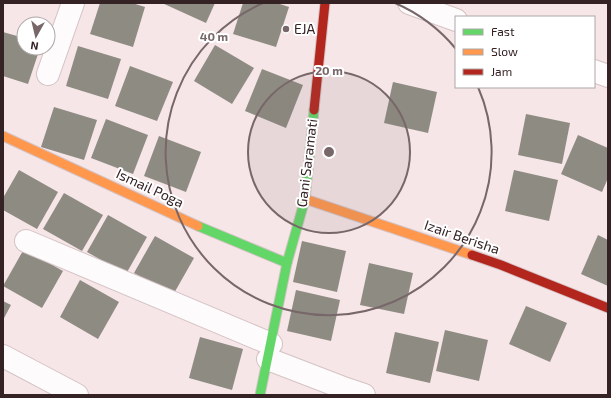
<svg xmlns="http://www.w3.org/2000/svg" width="611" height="398" viewBox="0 0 611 398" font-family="'Exo 2',sans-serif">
<rect width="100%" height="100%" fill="#f7e6e8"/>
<g fill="#8e8b82">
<polygon points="100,3 132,3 145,7 133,47 90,34"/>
<polygon points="162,3 215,3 206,23"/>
<polygon points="243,3 277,3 289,7 276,47 233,34"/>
<polygon points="3,32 24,38 24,48 40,48 28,84 3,76"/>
<polygon points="215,45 254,68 232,104 194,81"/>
<polygon points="78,46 121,59 108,99 66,86"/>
<polygon points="130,66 173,82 157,121 115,106"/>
<polygon points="262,69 303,85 286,128 245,111"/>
<polygon points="393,82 437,92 428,133 384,123"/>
<polygon points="54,107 97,120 84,160 41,147"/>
<polygon points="526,114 570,123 562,164 518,155"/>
<polygon points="106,119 148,135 133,174 91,158"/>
<polygon points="578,135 608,148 608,178 602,192 561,174"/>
<polygon points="159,136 201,152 186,192 144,176"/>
<polygon points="19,170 58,192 37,229 3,210 3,198"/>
<polygon points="514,170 558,180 549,221 505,211"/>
<polygon points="64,193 103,215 82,251 43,229"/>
<polygon points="108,215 147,237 126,274 87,252"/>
<polygon points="598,235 608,240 608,286 581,274"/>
<polygon points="155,236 194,258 173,295 134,273"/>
<polygon points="302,241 346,251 337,292 293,282"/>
<polygon points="24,249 63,271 42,308 3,286"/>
<polygon points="369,263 413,273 404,314 360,305"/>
<polygon points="80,280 119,302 98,339 60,317"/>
<polygon points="296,290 340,300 331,341 287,331"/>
<polygon points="3,301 11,305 3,320"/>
<polygon points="526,306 567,323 550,362 509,344"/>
<polygon points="445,330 488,340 479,381 436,371"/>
<polygon points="395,332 439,342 430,383 386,373"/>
<polygon points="200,337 243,349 232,390 189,378"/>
</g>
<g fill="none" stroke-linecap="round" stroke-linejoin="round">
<g stroke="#d4c3c5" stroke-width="24">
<g id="street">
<polyline points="409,3 456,20"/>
<polyline points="594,71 608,76"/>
<polyline points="48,74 73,3"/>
<polyline points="26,241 271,344"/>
<polyline points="3,356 77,395"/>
<polyline points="268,359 346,389 364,395"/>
</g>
</g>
<g stroke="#d4c3c5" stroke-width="11">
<g id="fast">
<polyline points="198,226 287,263"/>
<polyline points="260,395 287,263 305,199 314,110"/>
</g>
</g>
<g stroke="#d4c3c5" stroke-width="11">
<g id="slow">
<polyline points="3,136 198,226"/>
<polyline points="305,199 472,255"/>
</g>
</g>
<g stroke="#d4c3c5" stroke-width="11">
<g id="jam">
<polyline points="314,110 325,3"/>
<polyline points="472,255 501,265 608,308"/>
</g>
</g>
<use href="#street" stroke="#fefbfc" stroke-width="22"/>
<use href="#fast" stroke="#63d668" stroke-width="9"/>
<use href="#slow" stroke="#ff974d" stroke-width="9"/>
<use href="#jam" stroke="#b3261e" stroke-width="9"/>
</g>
<circle cx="329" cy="152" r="81" fill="#786769" fill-opacity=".12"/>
<g fill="none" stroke="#786769" stroke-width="2">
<circle cx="329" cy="152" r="81"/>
<path d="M395 3A163 163 0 0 1 456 49M478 87A163 163 0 1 1 263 3"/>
</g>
<circle fill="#786769" stroke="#fff" stroke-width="1.5" cx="286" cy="29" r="4"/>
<g text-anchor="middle" stroke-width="4" stroke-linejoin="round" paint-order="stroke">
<g font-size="14" fill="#342224" stroke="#fff" text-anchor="start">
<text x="294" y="34">EJA</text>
</g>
<g font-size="14" fill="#342224" stroke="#fff">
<text transform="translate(307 163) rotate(-83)" y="5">Gani Saramati</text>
<text transform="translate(150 188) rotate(25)" y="5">Ismail Poga</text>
<text transform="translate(462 237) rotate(19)" y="5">Izair Berisha</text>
</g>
</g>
<circle cx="329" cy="152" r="6" fill="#786769" stroke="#fff" stroke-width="2"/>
<g font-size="12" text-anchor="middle" font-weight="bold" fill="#786769" stroke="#fff" stroke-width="4" stroke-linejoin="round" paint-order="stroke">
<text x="214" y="41">40 m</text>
<text x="329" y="75">20 m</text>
</g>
<rect width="611" height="398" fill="none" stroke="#342224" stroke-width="8"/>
<rect x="455" y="16" width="140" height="72" fill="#ffffff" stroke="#aea7a7"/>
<rect x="463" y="29" width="20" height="6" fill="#63d668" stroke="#aea7a7"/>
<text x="491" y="36" font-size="12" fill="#342224">Fast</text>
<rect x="463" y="49" width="20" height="6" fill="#ff974d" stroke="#aea7a7"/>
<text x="491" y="56" font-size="12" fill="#342224">Slow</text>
<rect x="463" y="69" width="20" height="6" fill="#b3261e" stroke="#aea7a7"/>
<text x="491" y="76" font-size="12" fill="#342224">Jam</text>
<g transform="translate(36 36) rotate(188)"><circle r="19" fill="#ffffff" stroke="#aea7a7"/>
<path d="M0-3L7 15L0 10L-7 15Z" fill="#786769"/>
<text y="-6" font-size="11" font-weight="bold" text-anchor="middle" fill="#342224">N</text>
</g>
</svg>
